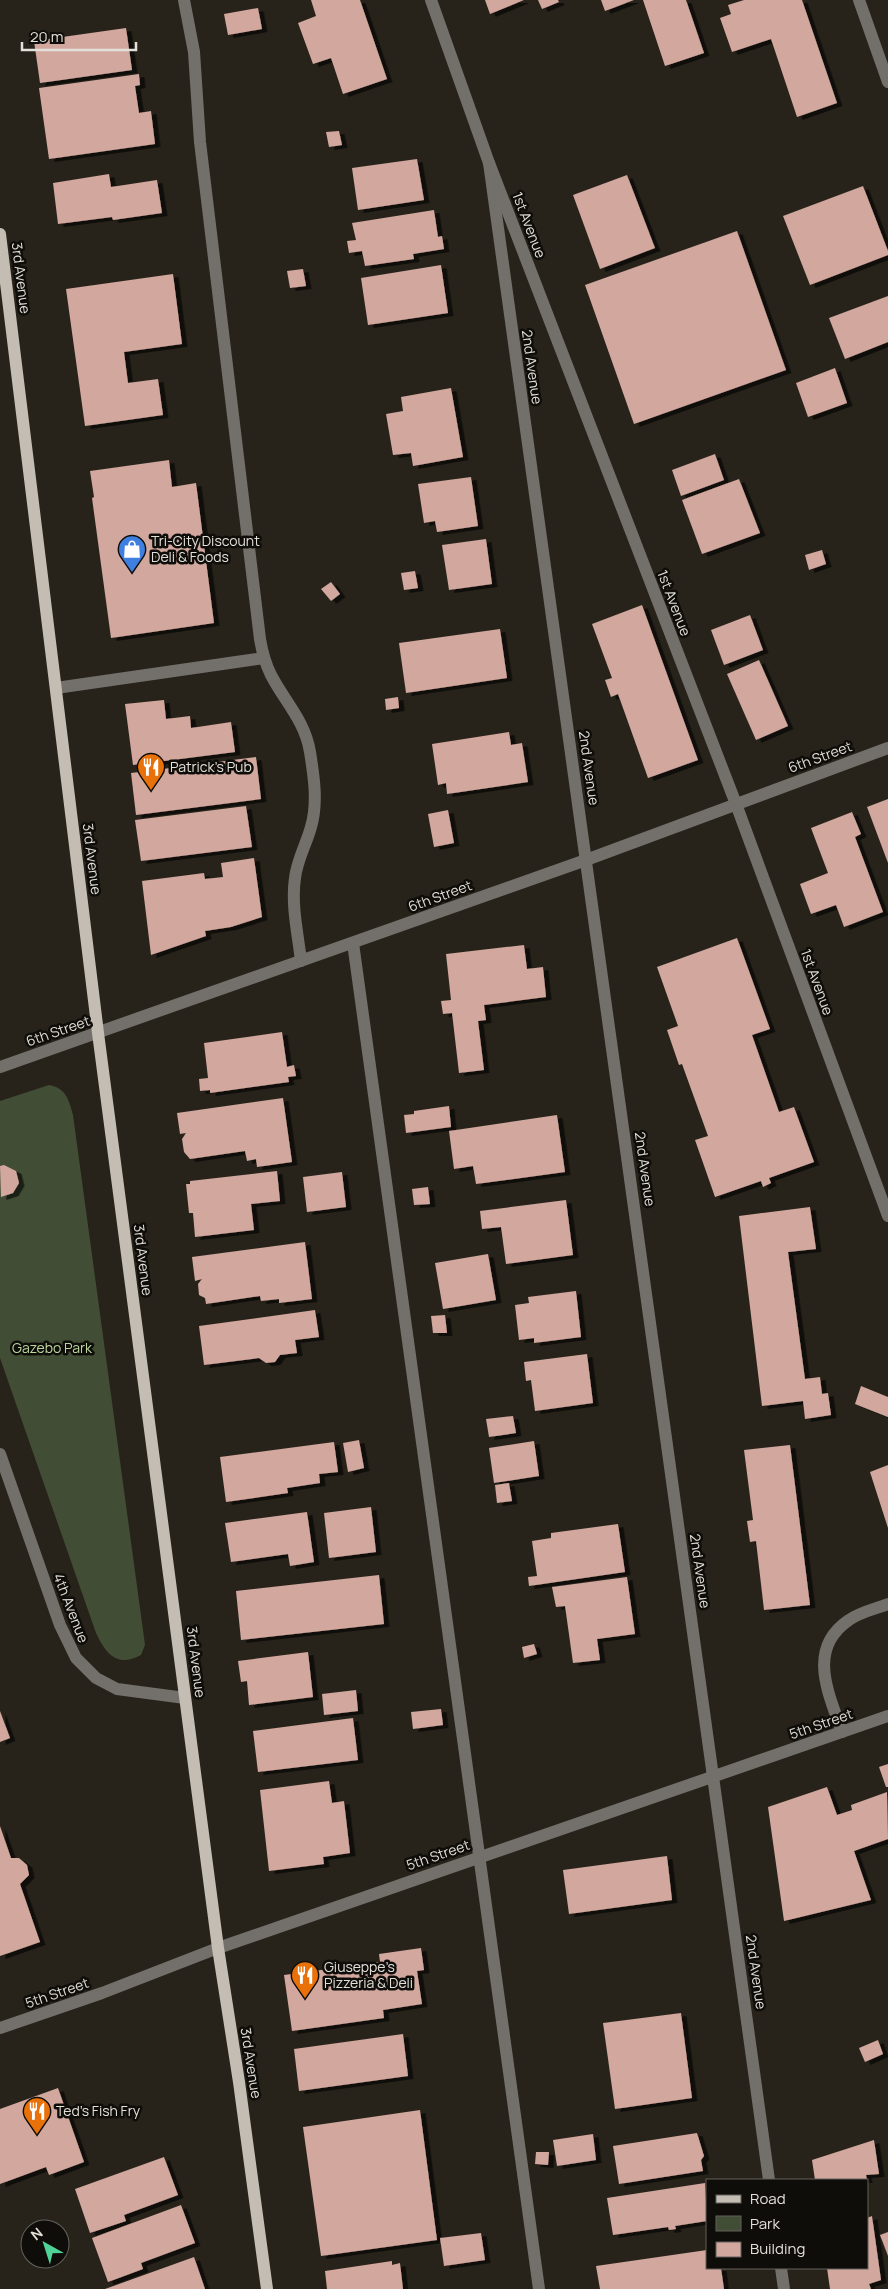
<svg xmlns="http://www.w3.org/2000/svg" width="888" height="2289" viewBox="0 0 888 2289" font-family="Manrope,sans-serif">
<defs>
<filter id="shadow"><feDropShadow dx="5.5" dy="3" stdDeviation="0" flood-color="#0009"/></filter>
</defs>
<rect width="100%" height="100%" fill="#28231a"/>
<path fill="#414d34" d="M49,1085C66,1088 69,1100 73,1115L145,1645L141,1655C117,1668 106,1654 96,1633L0,1358V1101Z"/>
<g fill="#d1a79e" filter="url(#shadow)">
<polygon points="311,0 360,0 387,79 343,94 331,58 313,64 298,23 316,16"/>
<polygon points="485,0 524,0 490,14"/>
<polygon points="538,0 558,0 559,2 542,9"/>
<polygon points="601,0 634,0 605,11"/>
<polygon points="643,0 686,0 704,53 665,66"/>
<polygon points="744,0 802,0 837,103 797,117 771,39 732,52 720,18 731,14 728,5"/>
<polygon points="258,8 262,29 228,35 224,14"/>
<polygon points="126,28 132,70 40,83 34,41"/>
<polygon points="139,74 140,85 135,86 139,113 151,111 155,144 49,159 39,88"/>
<polygon points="339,131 342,145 329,147 326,132"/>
<polygon points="417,159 424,200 358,210 352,168"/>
<polygon points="109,174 111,187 157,180 162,213 113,220 112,217 58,224 53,183"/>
<polygon points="627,175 655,248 600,269 573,195"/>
<polygon points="863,186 888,251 888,255 810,285 783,216"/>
<polygon points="434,210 438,237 442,236 444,249 413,254 414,259 365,266 362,251 349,253 347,241 356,240 352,223"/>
<polygon points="737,231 786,370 634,424 585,285"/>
<polygon points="441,265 448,313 368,325 361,278"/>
<polygon points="303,269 306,286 290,288 287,271"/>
<polygon points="173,274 182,344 124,352 128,383 158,379 163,415 85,426 66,289"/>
<polygon points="888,296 888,342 845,359 829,318"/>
<polygon points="835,368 847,403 808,417 796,383"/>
<polygon points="451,388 463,457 413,466 411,453 393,455 386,414 403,411 401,397"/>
<polygon points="715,454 724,480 681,496 672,470"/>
<polygon points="169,460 172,487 196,483 214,623 111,638 92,498 94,497 90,471"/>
<polygon points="471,477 478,526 437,532 435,521 424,523 418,484"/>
<polygon points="739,479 760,533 702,554 682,500"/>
<polygon points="486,539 492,584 449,590 442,545"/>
<polygon points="822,550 826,564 809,570 805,555"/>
<polygon points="415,571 418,588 404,590 401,573"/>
<polygon points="331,582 340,594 331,601 321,589"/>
<polygon points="642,605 698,760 648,778 618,694 611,697 605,680 612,678 592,624"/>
<polygon points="750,615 763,650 724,665 711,630"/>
<polygon points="500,629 507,678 406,693 399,643"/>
<polygon points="759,660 788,726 756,740 727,674"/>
<polygon points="398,697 399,708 386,710 385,699"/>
<polygon points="164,700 166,719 190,716 191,728 231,722 235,752 133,765 125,704"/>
<polygon points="509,732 511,745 522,743 528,782 447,794 446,783 438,785 432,744"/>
<polygon points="256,757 261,799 136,815 131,773"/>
<polygon points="888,799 888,863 867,807"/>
<polygon points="246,806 252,847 141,861 135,820"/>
<polygon points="448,810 454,843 434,847 428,814"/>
<polygon points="852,812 861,834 855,837 883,912 844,927 836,905 811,914 800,884 828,873 811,828"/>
<polygon points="254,858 262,917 231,927 205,931 206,936 151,955 142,881 204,873 205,879 223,877 221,863"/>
<polygon points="737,938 770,1029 752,1035 779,1112 794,1107 814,1162 769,1178 771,1183 763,1187 761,1181 715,1197 695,1140 708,1136 682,1064 679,1065 667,1030 678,1026 657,967"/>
<polygon points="524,945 527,969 543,967 546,997 484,1005 486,1020 478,1021 484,1070 459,1073 452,1013 443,1014 441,1001 451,1000 446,954"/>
<polygon points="282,1032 287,1067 294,1065 296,1076 288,1077 289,1082 210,1093 210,1090 200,1091 199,1079 208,1078 204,1043"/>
<polygon points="283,1098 292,1162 257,1167 256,1159 247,1161 245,1151 190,1159 184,1152 182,1139 186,1133 180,1134 177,1113"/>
<polygon points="449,1106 451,1127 406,1133 404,1115 414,1114 414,1111"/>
<polygon points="557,1115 565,1172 476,1184 473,1166 454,1169 449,1131"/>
<polygon points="4,1165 16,1171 19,1183 13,1193 1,1197 0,1166"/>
<polygon points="277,1171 280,1201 251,1204 254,1230 195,1237 193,1213 189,1213 186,1184 190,1184 190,1181"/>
<polygon points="342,1172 346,1207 307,1212 303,1177"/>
<polygon points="428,1187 430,1204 414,1205 412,1189"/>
<polygon points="566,1200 573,1255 506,1264 501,1227 482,1229 480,1211"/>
<polygon points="810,1207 816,1249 788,1252 805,1379 820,1377 822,1394 828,1393 831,1415 805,1419 803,1401 762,1406 739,1216"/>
<polygon points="305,1242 312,1299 279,1303 279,1299 261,1301 260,1296 206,1304 205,1298 199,1295 198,1284 202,1279 195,1281 192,1257"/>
<polygon points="488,1254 496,1300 443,1309 435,1263"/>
<polygon points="576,1291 581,1337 534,1343 534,1338 519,1340 515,1305 529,1303 528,1297"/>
<polygon points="315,1310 319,1337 295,1340 297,1353 280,1355 275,1362 266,1363 259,1358 204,1365 199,1326"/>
<polygon points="445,1315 447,1333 433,1333 431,1316"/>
<polygon points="587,1354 593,1403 535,1411 531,1380 526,1381 524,1362"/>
<polygon points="861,1386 888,1397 888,1417 855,1404"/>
<polygon points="513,1416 516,1433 489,1437 486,1419"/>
<polygon points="359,1440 364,1468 348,1472 343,1443"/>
<polygon points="534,1441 539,1476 494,1483 489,1448"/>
<polygon points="334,1442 338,1472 319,1474 320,1483 287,1488 288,1493 226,1502 220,1457"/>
<polygon points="790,1445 810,1605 764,1610 756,1541 750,1542 747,1521 753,1520 744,1450"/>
<polygon points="888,1465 888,1528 870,1472"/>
<polygon points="509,1483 512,1501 497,1503 495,1485"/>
<polygon points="371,1507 376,1552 329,1558 324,1513"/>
<polygon points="307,1512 314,1562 290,1566 288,1554 231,1562 225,1523"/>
<polygon points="618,1524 625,1572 529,1586 528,1577 537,1576 532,1541 551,1538 551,1533"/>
<polygon points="379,1575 384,1624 241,1640 236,1591"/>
<polygon points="627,1577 635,1634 597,1639 600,1660 573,1663 565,1606 556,1607 552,1587"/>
<polygon points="534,1644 537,1654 524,1658 522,1647"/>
<polygon points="308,1652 313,1697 249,1705 247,1681 241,1682 238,1661"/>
<polygon points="356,1690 358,1711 324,1715 322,1694"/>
<polygon points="441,1709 443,1725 413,1729 411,1712"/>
<polygon points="0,1711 10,1738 0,1742"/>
<polygon points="353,1718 358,1760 258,1772 253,1731"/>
<polygon points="888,1764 888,1787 886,1787 879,1767"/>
<polygon points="329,1781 332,1803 344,1801 350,1853 323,1857 324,1864 269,1871 260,1790"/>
<polygon points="827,1787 837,1815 852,1810 851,1805 887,1792 888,1839 854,1851 871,1900 784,1921 768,1807"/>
<polygon points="0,1826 11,1858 19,1858 27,1865 29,1875 20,1884 40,1942 0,1956"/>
<polygon points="667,1856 672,1900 569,1914 563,1870"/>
<polygon points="421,1948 424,1970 417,1971 422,2004 383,2010 384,2018 292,2031 284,1975 380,1962 379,1954"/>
<polygon points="681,2013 692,2098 615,2109 603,2023"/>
<polygon points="403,2034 408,2076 299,2091 294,2049"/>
<polygon points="878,2040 883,2054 865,2062 859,2048"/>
<polygon points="58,2088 84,2162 49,2175 46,2167 0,2184 0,2109"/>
<polygon points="420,2110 437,2240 321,2256 303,2127"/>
<polygon points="697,2133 704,2156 701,2160 703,2171 619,2184 613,2146"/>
<polygon points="593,2134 596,2160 557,2166 553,2140"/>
<polygon points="874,2140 879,2174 866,2175 867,2180 815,2180 812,2160"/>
<polygon points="536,2152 549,2152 548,2165 535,2164"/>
<polygon points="164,2157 178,2195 124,2215 126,2221 90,2233 75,2189"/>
<polygon points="705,2183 707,2221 675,2226 676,2229 669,2230 668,2227 613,2235 607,2198"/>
<polygon points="181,2205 195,2243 141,2263 143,2269 108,2282 92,2238"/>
<polygon points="872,2216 881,2280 869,2284 871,2289 830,2289 827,2268 867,2268 867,2218"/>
<polygon points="888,2232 888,2256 880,2235"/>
<polygon points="481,2233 485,2260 444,2266 440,2238"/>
<polygon points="707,2250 707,2268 721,2268 724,2289 600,2289 596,2266"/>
<polygon points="194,2257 205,2289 105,2289"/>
<polygon points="392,2261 392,2265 400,2263 403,2289 327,2289 325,2271"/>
</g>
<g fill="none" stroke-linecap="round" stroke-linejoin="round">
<g stroke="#73706b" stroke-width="12">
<path d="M184,0L194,52L200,142L260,639C262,651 265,663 271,675C285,702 305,721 310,752C314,777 318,803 311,827C306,845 297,860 295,878C291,905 298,934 301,961"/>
<polyline points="431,0 489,163 736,804 888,1216"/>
<polyline points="859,0 888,82"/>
<polyline points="489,163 769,2180"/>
<polyline points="56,688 264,658"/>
<polyline points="353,943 539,2289"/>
<polyline points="0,1067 586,860 888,748"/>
<polyline points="0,1454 60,1625 76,1658 96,1678 117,1689 185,1698"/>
<path d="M842,1732C829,1694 806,1649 849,1620C860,1612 875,1609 888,1604"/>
<polyline points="0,2028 102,1993 218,1948 888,1716"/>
<polyline points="781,2268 784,2289"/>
</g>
<polyline stroke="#c3bdb3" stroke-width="12" points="0,234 98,1033 218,1948 239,2082 267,2289"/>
</g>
<defs>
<g id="shop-pin" transform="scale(1.4375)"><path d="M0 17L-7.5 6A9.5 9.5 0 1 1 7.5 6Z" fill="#3f7fe0" stroke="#0f0d09"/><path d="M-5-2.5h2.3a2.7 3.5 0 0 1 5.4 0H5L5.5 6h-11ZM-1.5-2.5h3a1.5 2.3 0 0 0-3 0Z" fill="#fff"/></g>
<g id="restaurant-pin" transform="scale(1.4375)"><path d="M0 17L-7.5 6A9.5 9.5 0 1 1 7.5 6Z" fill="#e8710a" stroke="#0f0d09"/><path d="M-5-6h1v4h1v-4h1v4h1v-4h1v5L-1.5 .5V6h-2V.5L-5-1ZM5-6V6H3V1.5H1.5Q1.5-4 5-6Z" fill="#fff"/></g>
</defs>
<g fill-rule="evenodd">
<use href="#shop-pin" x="132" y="549"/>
<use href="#restaurant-pin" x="151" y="767"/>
<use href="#restaurant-pin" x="305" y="1975"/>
<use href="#restaurant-pin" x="37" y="2111"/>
</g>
<g text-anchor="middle" stroke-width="5" stroke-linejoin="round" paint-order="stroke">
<g font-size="14" fill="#e3dfd9" stroke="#0f0d09">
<text transform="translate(529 225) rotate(69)" y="5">1st Avenue</text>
<text transform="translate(21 278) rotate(83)" y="5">3rd Avenue</text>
<text transform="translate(532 367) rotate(82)" y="5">2nd Avenue</text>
<text transform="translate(674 603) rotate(69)" y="5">1st Avenue</text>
<text transform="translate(820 757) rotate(-20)" y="5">6th Street</text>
<text transform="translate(589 768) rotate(82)" y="5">2nd Avenue</text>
<text transform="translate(92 859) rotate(83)" y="5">3rd Avenue</text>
<text transform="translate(440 896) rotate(-20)" y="5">6th Street</text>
<text transform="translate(817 982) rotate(70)" y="5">1st Avenue</text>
<text transform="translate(58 1031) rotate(-19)" y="5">6th Street</text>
<text transform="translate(645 1169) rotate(82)" y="5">2nd Avenue</text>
<text transform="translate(143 1260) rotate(83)" y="5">3rd Avenue</text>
<text transform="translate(700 1571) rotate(82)" y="5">2nd Avenue</text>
<text transform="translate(71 1608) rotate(69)" y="5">4th Avenue</text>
<text transform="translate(196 1662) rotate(83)" y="5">3rd Avenue</text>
<text transform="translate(821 1724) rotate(-19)" y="5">5th Street</text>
<text transform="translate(438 1855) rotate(-19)" y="5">5th Street</text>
<text transform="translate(756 1972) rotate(82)" y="5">2nd Avenue</text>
<text transform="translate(57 1993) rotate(-19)" y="5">5th Street</text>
<text transform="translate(251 2063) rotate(81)" y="5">3rd Avenue</text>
</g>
<g font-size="14" fill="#e3dfd9" stroke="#0f0d09" text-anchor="start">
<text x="151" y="546">Tri-City Discount<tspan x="151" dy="16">Deli &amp; Foods</tspan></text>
<text x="170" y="772">Patrick's Pub</text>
<text x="324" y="1972">Giuseppe’s<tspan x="324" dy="16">Pizzeria &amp; Deli</tspan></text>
<text x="56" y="2116">Ted's Fish Fry</text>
</g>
<g font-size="14" fill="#bbd79d" stroke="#0f0d09">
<text x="52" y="1353">Gazebo Park</text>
</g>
</g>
<rect x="706" y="2179" width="162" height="90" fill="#0f0d09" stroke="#64615c"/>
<rect x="716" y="2195" width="25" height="8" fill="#c3bdb3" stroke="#64615c"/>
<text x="750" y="2204" font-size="15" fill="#e3dfd9">Road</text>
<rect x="716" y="2216" width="25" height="15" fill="#414d34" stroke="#64615c"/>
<text x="750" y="2229" font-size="15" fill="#e3dfd9">Park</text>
<rect x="716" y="2242" width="25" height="15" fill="#d1a79e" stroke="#64615c"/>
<text x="750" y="2254" font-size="15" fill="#e3dfd9">Building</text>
<g transform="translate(45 2244) rotate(321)"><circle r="24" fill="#0f0d09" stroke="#64615c"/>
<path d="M0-4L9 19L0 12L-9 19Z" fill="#50d398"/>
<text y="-8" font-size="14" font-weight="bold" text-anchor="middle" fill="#e3dfd9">N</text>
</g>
<path d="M22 42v8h114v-8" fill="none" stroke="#e3dfd9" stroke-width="2.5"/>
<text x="30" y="42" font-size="15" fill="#e3dfd9" stroke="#0f0d09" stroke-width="4" paint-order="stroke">20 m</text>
</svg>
